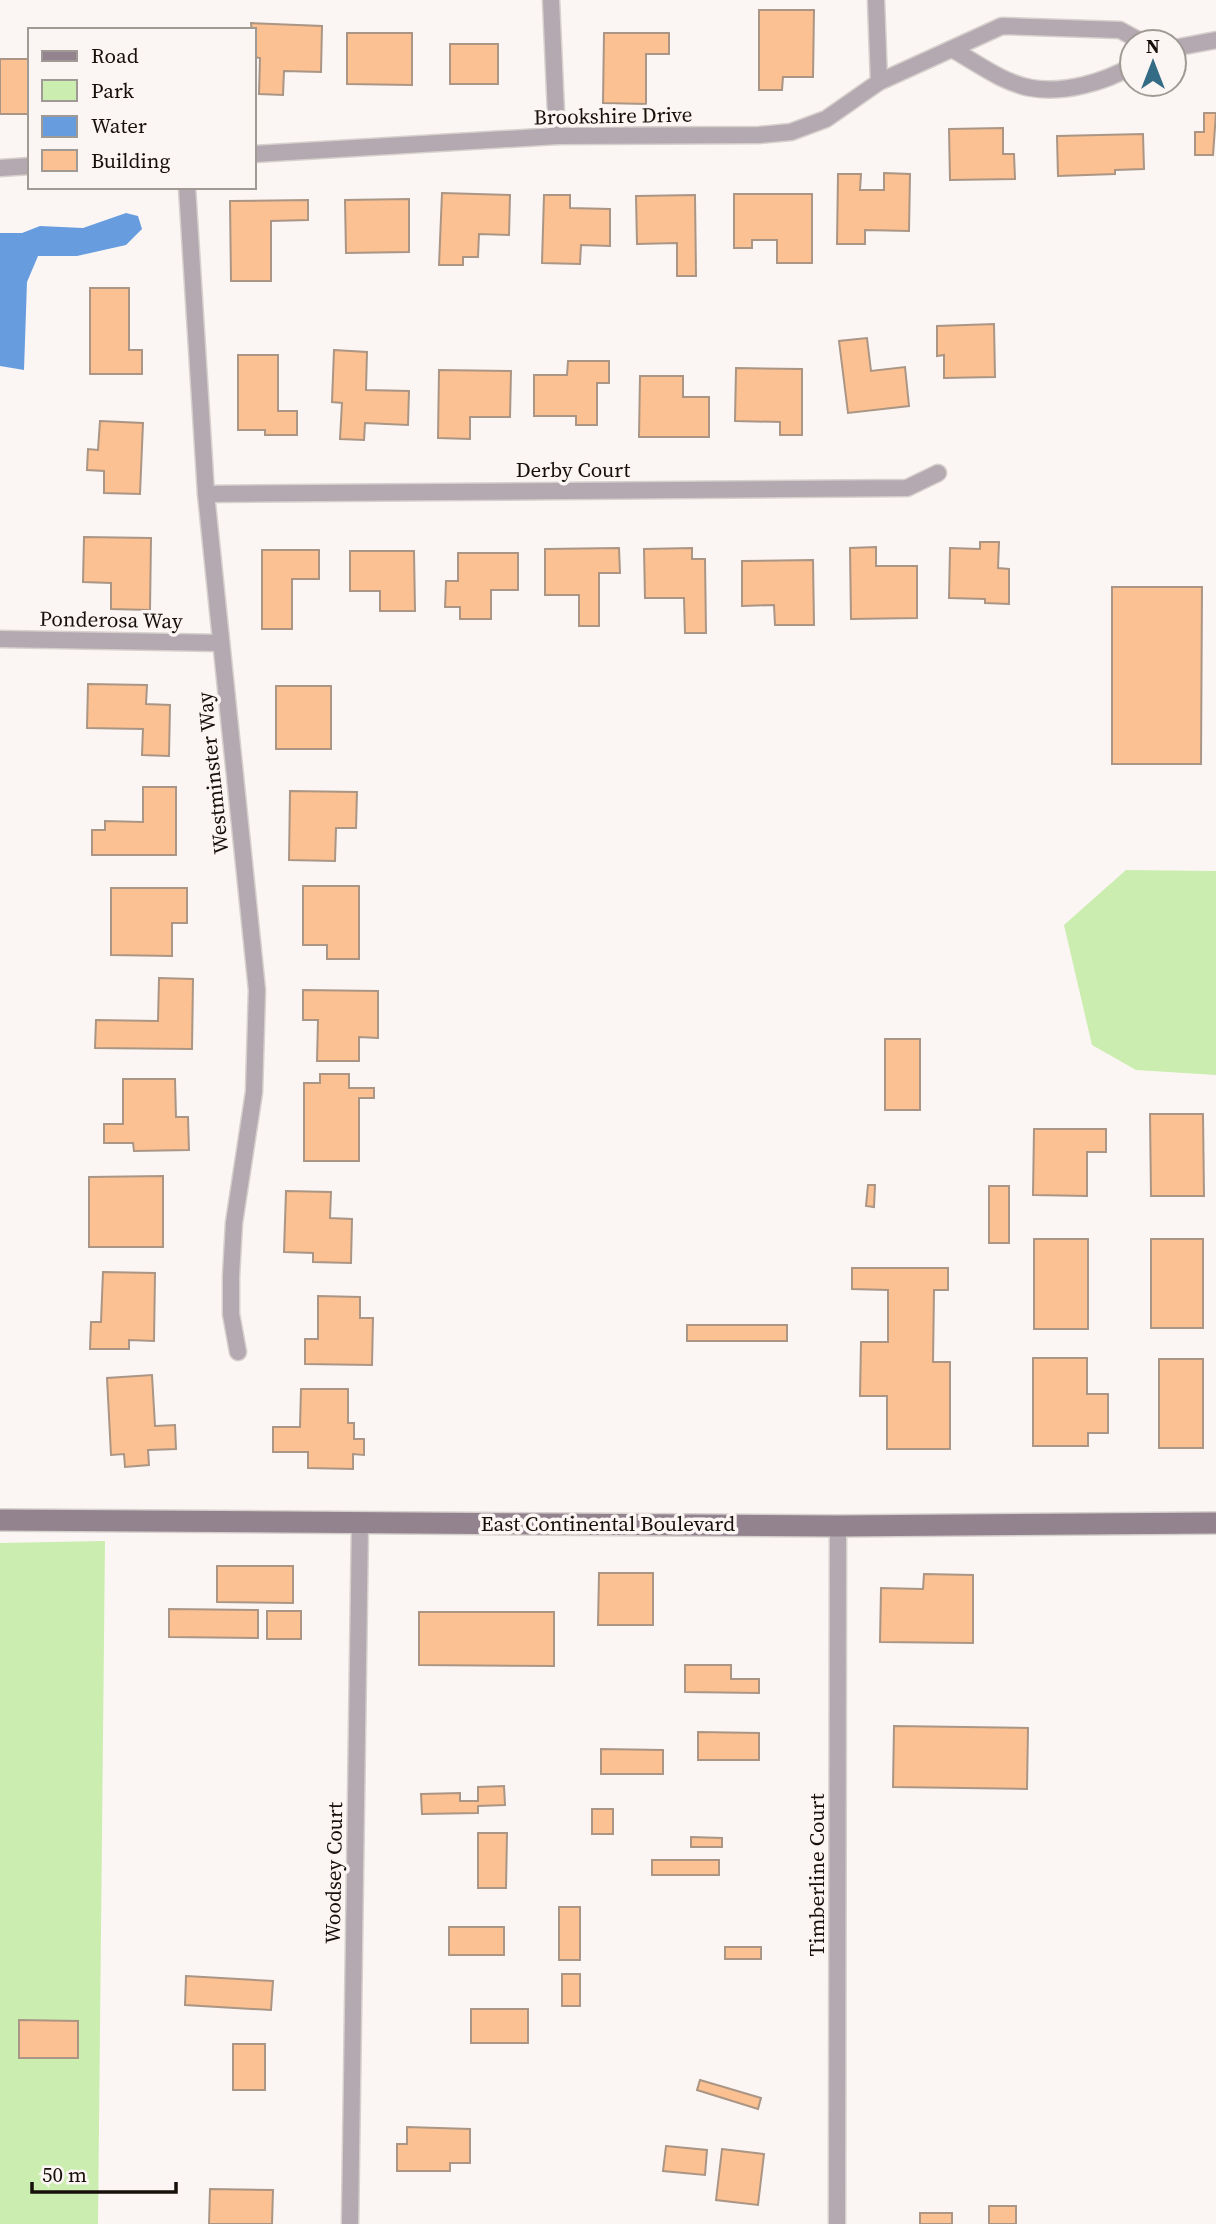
<svg xmlns="http://www.w3.org/2000/svg" width="1216" height="2224" viewBox="0 0 1216 2224" font-family="'Source Serif 4',serif">
<rect width="100%" height="100%" fill="#fbf6f3"/>
<g fill="#cbedaf">
<polygon points="1126,870 1216,871 1216,1075 1136,1070 1092,1045 1064,925"/>
<polygon points="105,1541 98,2224 0,2224 0,1543"/>
</g>
<polygon fill="#679ddf" points="126,213 138,216 142,229 126,245 77,256 38,256 27,282 24,370 0,366 0,233 22,233 40,226 83,228"/>
<g fill="#fbc192" stroke="#ab9584" stroke-width="2">
<polygon points="759,10 814,10 813,77 783,77 782,90 759,90"/>
<polygon points="251,23 322,26 321,72 284,71 283,95 259,94 260,58 254,57"/>
<polygon points="347,33 412,33 412,85 347,84"/>
<polygon points="604,33 669,33 669,54 646,54 646,104 603,103"/>
<rect x="450" y="44" width="48" height="40"/>
<rect x="0" y="59" width="30" height="55"/>
<polygon points="1204,113 1216,113 1213,155 1195,155 1195,132 1204,132"/>
<polygon points="1003,128 1003,154 1014,154 1015,179 950,180 949,129"/>
<polygon points="1143,134 1144,169 1115,170 1115,174 1058,176 1057,136"/>
<polygon points="884,173 910,174 909,231 865,230 865,244 837,244 838,174 861,174 860,190 884,190"/>
<polygon points="442,193 510,195 509,235 479,234 478,257 463,257 463,265 439,265"/>
<polygon points="734,194 812,194 812,263 777,263 777,240 752,240 752,248 734,248"/>
<polygon points="544,195 570,195 570,208 610,209 610,246 581,245 580,264 542,263"/>
<polygon points="695,195 696,276 677,276 677,243 637,244 636,196"/>
<polygon points="409,199 409,252 346,253 345,200"/>
<polygon points="308,200 308,220 271,221 271,281 231,281 230,201"/>
<polygon points="90,288 129,288 129,350 142,350 142,374 90,374"/>
<polygon points="994,324 995,377 944,378 944,355 937,356 937,326"/>
<polygon points="867,338 871,371 905,367 909,406 848,413 839,341"/>
<polygon points="334,350 367,352 366,390 409,391 408,425 365,423 364,440 340,439 342,403 332,402"/>
<polygon points="238,355 278,355 278,411 297,411 297,435 265,435 265,430 238,430"/>
<polygon points="568,361 609,361 609,383 597,383 597,425 576,425 576,416 534,416 534,375 567,375"/>
<polygon points="736,368 802,369 802,435 780,435 780,422 735,421"/>
<polygon points="439,370 511,371 510,417 470,417 470,439 438,438"/>
<polygon points="640,376 683,376 683,397 709,397 709,437 639,437"/>
<polygon points="100,421 143,423 140,494 104,493 104,471 87,470 88,449 98,450"/>
<polygon points="84,537 151,538 150,610 111,609 111,583 83,582"/>
<polygon points="980,542 999,542 998,568 1009,569 1009,604 985,603 985,599 949,598 950,548 980,549"/>
<polygon points="876,547 876,566 917,566 917,618 851,619 850,548"/>
<polygon points="619,548 620,573 599,573 599,626 579,626 579,595 545,595 545,549"/>
<polygon points="692,548 692,559 705,559 706,633 685,633 684,598 645,598 644,549"/>
<polygon points="262,550 319,550 319,579 292,579 292,629 262,629"/>
<polygon points="350,551 414,551 415,611 380,611 380,591 350,591"/>
<polygon points="458,553 518,553 518,590 491,590 491,619 460,619 460,607 445,607 446,581 458,581"/>
<polygon points="813,560 814,625 775,625 774,605 742,606 742,561"/>
<polygon points="1112,587 1202,587 1201,764 1112,764"/>
<polygon points="88,684 147,685 146,704 170,705 169,756 142,755 143,729 87,728"/>
<rect x="276" y="686" width="55" height="63"/>
<polygon points="143,787 176,787 176,855 92,855 92,830 105,830 105,821 143,822"/>
<polygon points="290,791 357,792 356,828 336,828 335,861 289,860"/>
<polygon points="303,886 359,886 359,959 327,959 327,945 303,945"/>
<polygon points="111,888 187,888 187,923 172,923 172,956 111,955"/>
<polygon points="159,978 193,979 192,1049 95,1048 96,1020 158,1021"/>
<polygon points="303,990 378,991 378,1038 359,1037 359,1061 317,1061 318,1020 303,1020"/>
<rect x="885" y="1039" width="35" height="71"/>
<polygon points="320,1074 349,1074 349,1088 374,1088 374,1098 359,1098 359,1161 304,1161 304,1083 320,1083"/>
<polygon points="123,1079 175,1079 176,1117 188,1117 189,1150 134,1151 133,1143 104,1143 104,1124 123,1124"/>
<polygon points="1150,1114 1203,1114 1204,1196 1151,1196"/>
<polygon points="1034,1129 1106,1129 1106,1152 1087,1152 1087,1196 1033,1195"/>
<polygon points="163,1176 163,1247 89,1247 89,1177"/>
<polygon points="868,1185 875,1185 874,1207 866,1206"/>
<rect x="989" y="1186" width="20" height="57"/>
<polygon points="286,1191 331,1192 330,1218 352,1219 351,1263 313,1262 313,1253 284,1252"/>
<rect x="1034" y="1239" width="54" height="90"/>
<rect x="1151" y="1239" width="52" height="89"/>
<polygon points="852,1268 948,1268 948,1290 934,1290 933,1362 950,1362 950,1449 887,1449 887,1396 860,1396 861,1342 888,1342 888,1290 852,1289"/>
<polygon points="103,1272 155,1273 154,1341 129,1340 129,1349 90,1349 91,1322 101,1322"/>
<polygon points="318,1296 360,1297 360,1318 373,1318 372,1365 305,1364 305,1339 318,1339"/>
<rect x="687" y="1325" width="100" height="16"/>
<polygon points="1033,1358 1087,1358 1087,1394 1108,1394 1108,1433 1088,1433 1088,1446 1033,1446"/>
<rect x="1159" y="1359" width="44" height="89"/>
<polygon points="152,1375 155,1426 175,1425 176,1449 148,1450 149,1465 125,1467 124,1454 111,1455 107,1378"/>
<polygon points="301,1389 348,1389 348,1423 354,1423 354,1439 364,1439 364,1455 353,1454 353,1469 308,1468 308,1452 273,1452 273,1427 300,1427"/>
<polygon points="217,1566 293,1566 293,1603 217,1602"/>
<polygon points="599,1573 653,1573 653,1625 598,1625"/>
<polygon points="924,1574 973,1575 973,1643 880,1642 881,1588 923,1589"/>
<polygon points="169,1609 258,1610 258,1638 169,1637"/>
<rect x="267" y="1611" width="34" height="28"/>
<polygon points="419,1612 554,1612 554,1666 419,1665"/>
<polygon points="685,1665 731,1665 731,1679 759,1679 759,1693 685,1692"/>
<polygon points="894,1726 1028,1728 1027,1789 893,1787"/>
<polygon points="698,1732 759,1733 759,1760 698,1760"/>
<polygon points="601,1749 663,1750 663,1774 601,1774"/>
<polygon points="504,1786 505,1805 478,1806 478,1813 422,1814 421,1794 460,1793 460,1801 478,1801 478,1787"/>
<rect x="592" y="1809" width="21" height="25"/>
<polygon points="478,1833 507,1833 506,1888 478,1888"/>
<polygon points="691,1837 722,1838 722,1847 691,1847"/>
<rect x="652" y="1860" width="67" height="15"/>
<rect x="559" y="1907" width="21" height="53"/>
<rect x="449" y="1927" width="55" height="28"/>
<rect x="725" y="1947" width="36" height="12"/>
<rect x="562" y="1974" width="18" height="32"/>
<polygon points="186,1976 273,1981 271,2010 185,2005"/>
<rect x="471" y="2009" width="57" height="34"/>
<polygon points="19,2020 78,2021 78,2058 19,2058"/>
<rect x="233" y="2044" width="32" height="46"/>
<polygon points="700,2080 761,2098 758,2109 697,2090"/>
<polygon points="407,2127 470,2129 470,2163 450,2163 450,2171 397,2171 397,2144 407,2144"/>
<polygon points="666,2146 707,2150 705,2175 663,2171"/>
<polygon points="722,2149 764,2154 758,2205 716,2200"/>
<polygon points="210,2189 273,2190 272,2224 209,2224"/>
<rect x="989" y="2206" width="27" height="18"/>
<rect x="920" y="2213" width="32" height="11"/>
</g>
<g fill="none" stroke-linecap="round" stroke-linejoin="round">
<g stroke="#d7d1ce" stroke-width="19">
<g id="street">
<polyline points="551,0 557,136"/>
<polyline points="876,0 879,82"/>
<polyline points="1174,48 1216,40"/>
<path d="M952,49C977,63 1003,83 1031,88C1063,94 1105,82 1132,66"/>
<polyline points="254,154 557,136 759,135 791,132 826,119 879,82 1002,26 1120,30 1142,42"/>
<polyline points="0,168 30,166"/>
<polyline points="187,187 206,494 257,990 254,1092 234,1223 231,1276 231,1314 238,1352"/>
<polyline points="206,494 907,488 938,473"/>
<polyline points="0,639 221,643"/>
<polyline points="350,2224 360,1522"/>
<polyline points="837,2224 838,1526"/>
</g>
</g>
<g stroke="#d7d1ce" stroke-width="24">
<polyline id="secondary" points="0,1520 838,1526 1216,1523"/>
</g>
<use href="#street" stroke="#b4a9b0" stroke-width="16"/>
<use href="#secondary" stroke="#93838e" stroke-width="21"/>
</g>
<g text-anchor="middle" stroke-width="7" stroke-linejoin="round" paint-order="stroke">
<g font-size="21" fill="#170f09" stroke="#fbf6f3">
<text transform="translate(613 116) rotate(-1)" y="7">Brookshire Drive</text>
<text x="573" y="477">Derby Court</text>
<text transform="translate(111 620) rotate(1)" y="7">Ponderosa Way</text>
<text transform="translate(213 773) rotate(-96)" y="7">Westminster Way</text>
<text x="608" y="1531">East Continental Boulevard</text>
<text transform="translate(334 1873) rotate(-89)" y="7">Woodsey Court</text>
<text transform="translate(817 1875) rotate(-90)" y="7">Timberline Court</text>
</g>
</g>
<rect x="28" y="28" width="228" height="161" fill="#fbf6f3" stroke="#a09a95" stroke-width="2"/>
<rect x="42" y="51" width="35" height="10" fill="#93838e" stroke="#a09a95" stroke-width="2"/>
<text x="91" y="63" font-size="21" fill="#170f09">Road</text>
<rect x="42" y="80" width="35" height="21" fill="#cbedaf" stroke="#a09a95" stroke-width="2"/>
<text x="91" y="98" font-size="21" fill="#170f09">Park</text>
<rect x="42" y="116" width="35" height="21" fill="#679ddf" stroke="#a09a95" stroke-width="2"/>
<text x="91" y="133" font-size="21" fill="#170f09">Water</text>
<rect x="42" y="150" width="35" height="21" fill="#fbc192" stroke="#a09a95" stroke-width="2"/>
<text x="91" y="168" font-size="21" fill="#170f09">Building</text>
<g transform="translate(1153 63)"><circle r="33" fill="#fbf6f3" stroke="#a09a95" stroke-width="2"/>
<path d="M0-5L12 26L0 18L-12 26Z" fill="#346b85"/>
<text y="-10" font-size="19" font-weight="bold" text-anchor="middle" fill="#170f09">N</text>
</g>
<path d="M32 2182v10h144v-10" fill="none" stroke="#170f09" stroke-width="3.5"/>
<text x="42" y="2182" font-size="21" fill="#170f09" stroke="#fbf6f3" stroke-width="5" paint-order="stroke">50 m</text>
</svg>
